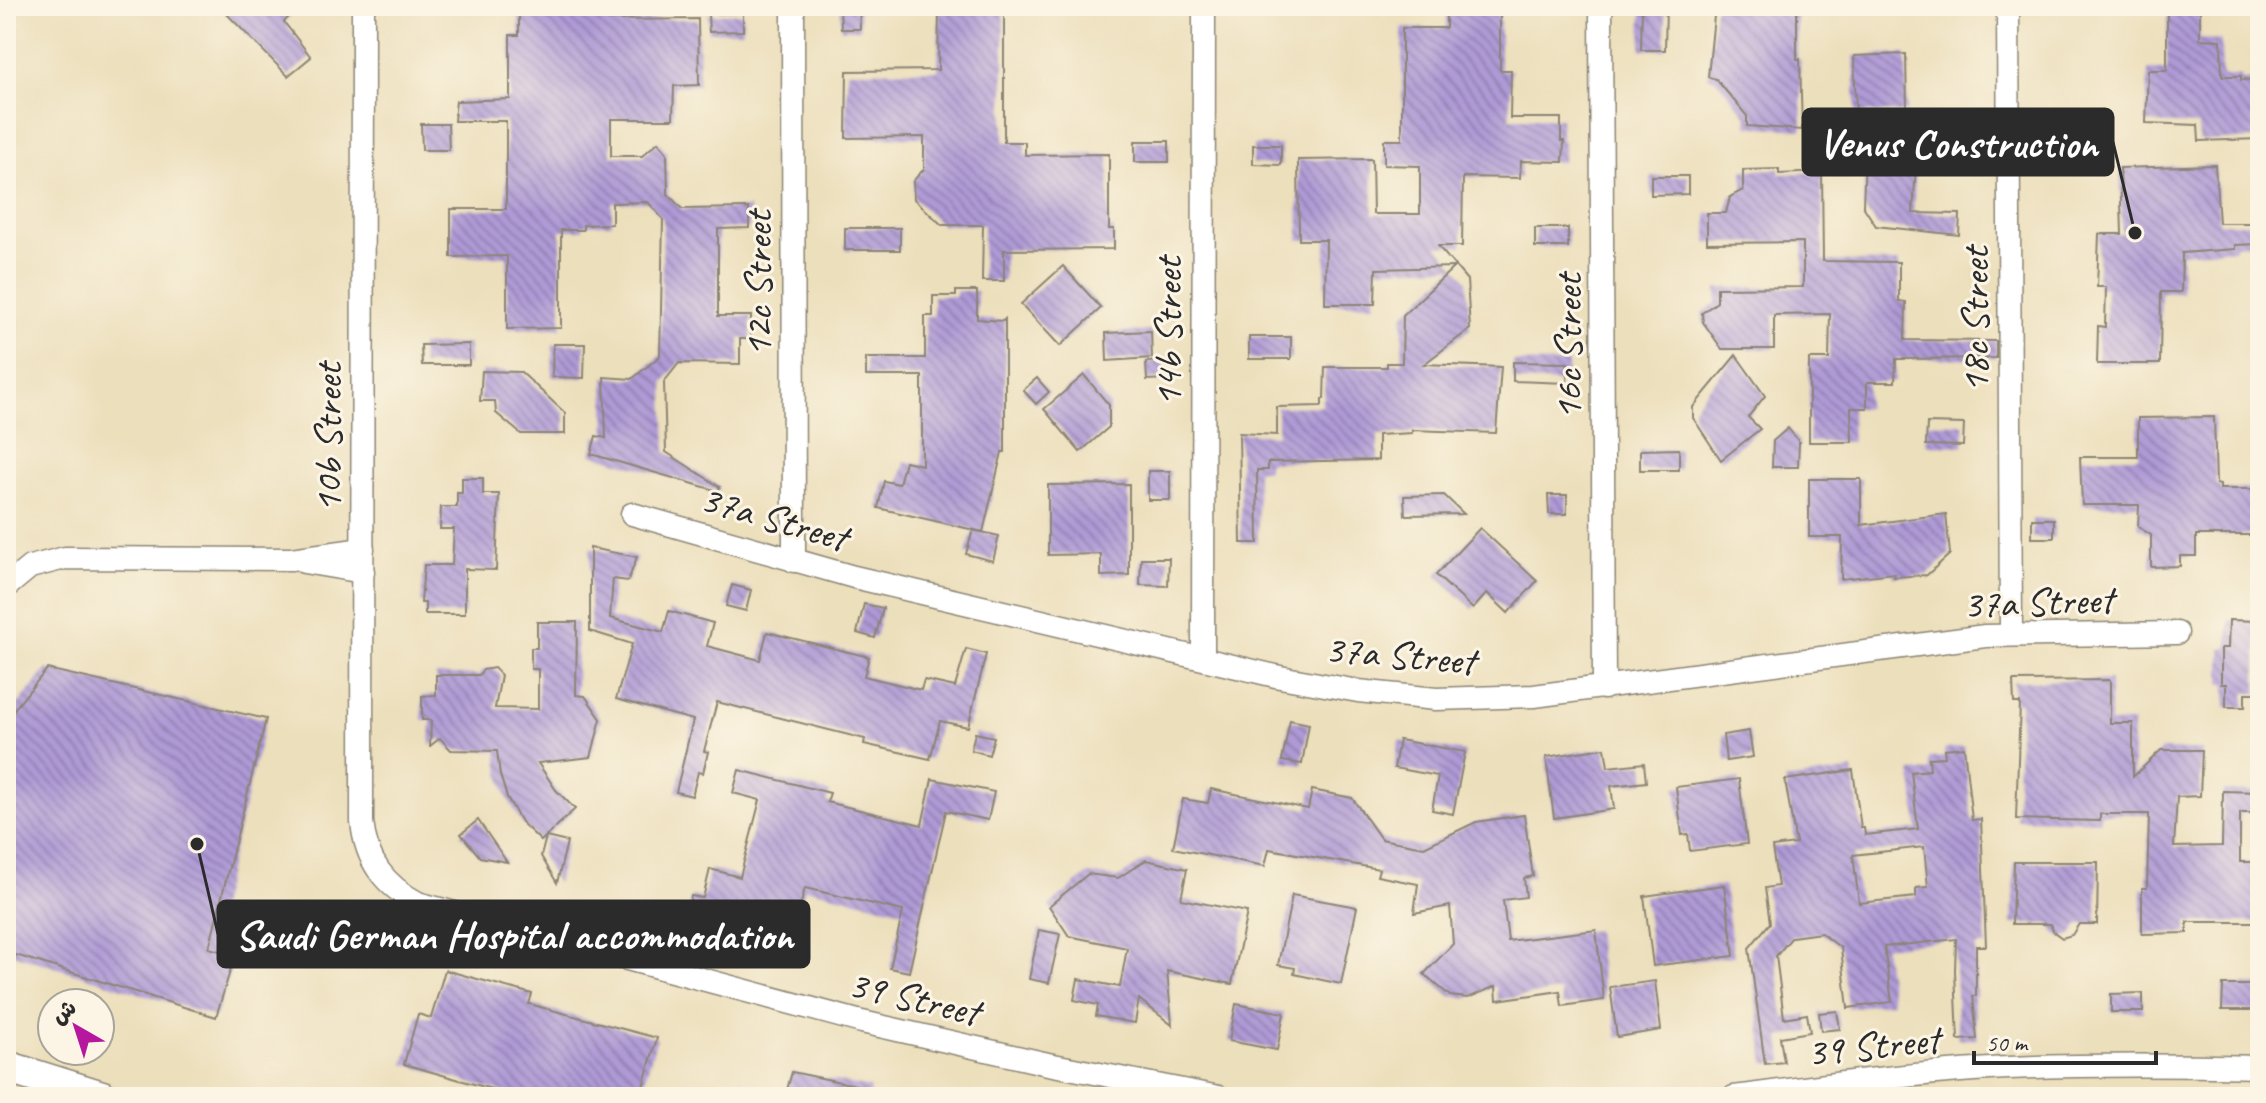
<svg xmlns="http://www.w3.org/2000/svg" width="2266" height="1103" viewBox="0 0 2266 1103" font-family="Caveat,'Playpen Sans Arabic',sans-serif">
<defs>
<pattern id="building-back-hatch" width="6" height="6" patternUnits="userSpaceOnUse" patternTransform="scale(2)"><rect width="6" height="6" fill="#af9ad6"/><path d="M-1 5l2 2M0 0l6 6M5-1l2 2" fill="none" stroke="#8f7eae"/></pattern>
</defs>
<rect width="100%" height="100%" fill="#fcf5e5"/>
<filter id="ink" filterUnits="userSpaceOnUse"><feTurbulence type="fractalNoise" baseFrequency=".0125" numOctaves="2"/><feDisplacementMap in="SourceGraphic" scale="16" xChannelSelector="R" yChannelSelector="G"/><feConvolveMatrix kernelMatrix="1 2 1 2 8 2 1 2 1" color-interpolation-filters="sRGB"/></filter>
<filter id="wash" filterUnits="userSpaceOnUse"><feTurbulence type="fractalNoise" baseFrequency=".006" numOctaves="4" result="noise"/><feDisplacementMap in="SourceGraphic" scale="32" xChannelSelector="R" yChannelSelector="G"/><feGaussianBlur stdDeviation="1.8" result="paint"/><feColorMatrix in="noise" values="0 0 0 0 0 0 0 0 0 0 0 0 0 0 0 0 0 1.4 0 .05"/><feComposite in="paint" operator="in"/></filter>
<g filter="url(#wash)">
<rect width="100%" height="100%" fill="#ecdfbc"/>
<g id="blocks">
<g fill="url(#building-back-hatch)" fill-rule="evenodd">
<polygon points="219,6 299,6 284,22 311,57 288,76"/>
<polygon points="840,6 859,6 860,29 841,29"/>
<polygon points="951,6 1004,6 1004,142 1025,142 1025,155 1109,154 1109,229 1114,229 1114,249 1004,250 1004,281 982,281 983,225 942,225 914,199 913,181 924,169 924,137 846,138 847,71 938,70 939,10 956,11"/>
<polygon points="1446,6 1500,6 1500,70 1511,70 1510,118 1561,118 1561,141 1564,141 1563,162 1521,161 1520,178 1463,177 1462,246 1438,246 1467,280 1470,329 1424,364 1501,367 1496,433 1412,430 1412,433 1378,435 1378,460 1268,462 1268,470 1257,470 1258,543 1241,543 1239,433 1277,435 1277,407 1322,406 1322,399 1324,399 1325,367 1387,367 1387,363 1402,363 1403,315 1454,267 1376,269 1375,304 1325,304 1326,240 1299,240 1298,160 1372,159 1373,214 1420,214 1420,166 1384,165 1384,140 1402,140 1402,28 1446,28"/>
<polygon points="1642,6 1666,6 1665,50 1641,50"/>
<polygon points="1715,6 1797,6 1797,59 1800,59 1802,130 1747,126 1747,116 1716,79 1708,77"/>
<polygon points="2167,6 2200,6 2200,39 2221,40 2222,76 2241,76 2241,80 2260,79 2260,139 2199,141 2198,125 2146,123 2148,70 2167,70"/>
<polygon points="519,12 609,12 609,20 698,19 699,85 674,86 673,119 611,119 611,156 642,156 658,142 667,153 668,194 682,209 749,208 749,228 718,229 718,316 751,316 751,339 740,339 740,364 679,363 664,382 666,452 720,487 718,491 591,454 596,436 606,438 604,377 632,379 660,356 663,219 648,202 612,203 612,224 583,225 583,230 561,230 561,328 507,329 507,256 451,257 451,209 506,209 506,121 454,121 456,101 510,99 510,35 519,35"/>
<polygon points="743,13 743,31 709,32 708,14"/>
<polygon points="1906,54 1907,112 1856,113 1854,56"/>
<polygon points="421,124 448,124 449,150 422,150"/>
<polygon points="1866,138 1865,156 1916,166 1913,213 1960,214 1959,235 1876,226 1863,206 1865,158 1817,158 1817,139"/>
<rect x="1135" y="141" width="34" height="21"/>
<polygon points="1253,145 1281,145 1281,165 1253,164"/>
<polygon points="2215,165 2219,223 2260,223 2260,244 2235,245 2235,249 2182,253 2181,292 2161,292 2160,364 2097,364 2098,326 2105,327 2106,287 2097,287 2099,234 2122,234 2120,168"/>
<polygon points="1779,169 1779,174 1822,172 1823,261 1899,262 1899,301 1906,302 1905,340 1996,341 1996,358 1896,359 1895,382 1867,382 1867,408 1851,408 1852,442 1809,442 1809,359 1829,359 1830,314 1774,315 1774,349 1722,349 1703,322 1702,313 1717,302 1717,288 1803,287 1803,242 1707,243 1707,213 1726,213 1730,197 1743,190 1743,170"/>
<polygon points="1651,176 1688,176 1688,194 1651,195"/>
<rect x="845" y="228" width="55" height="22"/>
<rect x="1535" y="228" width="33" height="19"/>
<polygon points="1063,266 1101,308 1060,346 1021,304"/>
<polygon points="956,291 977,291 977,319 1003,321 1005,319 1005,452 1002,452 983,532 878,508 884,481 899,484 905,461 922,465 922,376 866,376 866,358 925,358 925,316 933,316 933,296 956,296"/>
<polygon points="1151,331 1152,358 1107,361 1106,333"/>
<rect x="1249" y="337" width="42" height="22"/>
<polygon points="469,344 469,365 422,365 421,345"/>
<polygon points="553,344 585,344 584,378 552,377"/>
<polygon points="1736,355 1765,396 1748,417 1760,429 1721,460 1693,418 1693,407"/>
<polygon points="1166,361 1166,379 1147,380 1146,362"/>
<polygon points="1513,362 1568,363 1567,383 1513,381"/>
<polygon points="482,371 521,372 565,413 565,434 521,434 496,413 495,401 480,401"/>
<polygon points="1084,375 1109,405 1109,427 1080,452 1044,409"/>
<polygon points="1037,378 1049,392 1036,404 1023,390"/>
<polygon points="2214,417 2216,484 2220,485 2220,489 2260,489 2260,535 2196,535 2196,556 2180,556 2180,566 2151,567 2151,535 2138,527 2139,505 2082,505 2080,457 2138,457 2138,418"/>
<polygon points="1927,423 1964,424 1963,446 1926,445"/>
<polygon points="1788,428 1799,442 1798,467 1772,467 1773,441"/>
<polygon points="1679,449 1679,470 1640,470 1640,450"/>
<rect x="1148" y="471" width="22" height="29"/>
<polygon points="462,478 483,478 483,494 499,494 496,570 465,569 465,614 425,614 425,603 421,603 424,565 452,565 454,529 440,529 441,507 457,507 457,493 462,493"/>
<polygon points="1809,479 1861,479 1861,525 1946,514 1950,554 1927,575 1894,577 1894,573 1841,579 1842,537 1809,537"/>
<polygon points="1129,484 1129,575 1101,576 1101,554 1048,555 1048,485"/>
<polygon points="1444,495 1464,514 1405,515 1404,496"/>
<polygon points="1548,495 1567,495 1567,514 1549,514"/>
<rect x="2032" y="519" width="22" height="19"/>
<polygon points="1480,528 1537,581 1508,613 1487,593 1473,609 1436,575"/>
<polygon points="973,530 999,536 993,561 966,554"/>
<polygon points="590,548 637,557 628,581 613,579 610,618 663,632 669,611 713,623 707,646 760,660 767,632 869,657 864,676 921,690 924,680 955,687 966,649 986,654 968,727 940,721 930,759 864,744 865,739 717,702 704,751 708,752 703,773 698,772 692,796 676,792 693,720 616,699 632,644 590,631"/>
<polygon points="1141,558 1169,558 1168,586 1140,585"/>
<polygon points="732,585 751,590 746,611 726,606"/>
<polygon points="864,604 883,608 875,638 857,633"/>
<polygon points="2229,620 2257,621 2257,693 2245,693 2245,707 2226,707 2226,684 2221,684 2221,648 2228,648"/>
<polygon points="537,622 577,622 576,695 585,696 601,719 591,757 538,763 556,790 575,809 541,841 521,822 507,797 500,775 497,751 451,750 440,738 430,746 431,720 422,720 422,696 436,695 436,675 479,675 483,670 494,668 501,675 495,708 538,709 538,669 531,669 531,648 537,648"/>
<polygon points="47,669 266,719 209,948 235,955 216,1017 6,952 6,719"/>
<polygon points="2110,680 2110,723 2133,723 2133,777 2161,750 2202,750 2200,796 2177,797 2174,847 2222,846 2223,791 2260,792 2260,813 2240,813 2240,862 2260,862 2260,922 2187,922 2187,933 2142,934 2142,888 2147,888 2149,814 2100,814 2100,821 2016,819 2020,703 2014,703 2013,681"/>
<polygon points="1290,720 1309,724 1302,764 1282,761"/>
<polygon points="1749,731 1753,757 1726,761 1723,735"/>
<polygon points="975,733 994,737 989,755 971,750"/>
<polygon points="1399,740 1465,752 1453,814 1432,810 1438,776 1394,768"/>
<path d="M1964,747L1972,820L1981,819L1986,946H1976V996H1973L1977,1039L1958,1040L1955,971L1956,939L1884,947L1892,1002L1848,1008L1841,948L1821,933L1792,937L1776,956L1784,1018L1807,1014L1810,1032L1780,1037L1784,1062L1765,1064L1749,948L1770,923L1765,888L1778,886L1772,847L1796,844L1785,780L1853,770L1861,828H1864L1865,835L1918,829L1911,772L1930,770L1929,758L1945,757L1944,749ZM1924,847L1928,887L1916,888V897L1859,903L1853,855Z"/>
<polygon points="1605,748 1608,767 1644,763 1646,782 1611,786 1614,809 1554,818 1546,757"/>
<polygon points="739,770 830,793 827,802 922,825 932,779 994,792 988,820 946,811 909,972 890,968 903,911 805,888 793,935 728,918 726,927 686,918 691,896 703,898 710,869 740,877 760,800 733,793"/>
<polygon points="1739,779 1747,844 1690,851 1688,834 1682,835 1676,787"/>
<polygon points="1211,789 1308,809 1312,790 1352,798 1381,839 1424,847 1476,822 1524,815 1533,876 1524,878 1526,897 1503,900 1508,941 1596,930 1604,1000 1562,1006 1560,991 1497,1000 1496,986 1468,998 1450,996 1424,974 1453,944 1450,906 1414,913 1418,884 1377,876 1379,869 1269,849 1265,866 1173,848 1183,799 1208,803"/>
<polygon points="478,820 507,862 480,857 461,834"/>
<polygon points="546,837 567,842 557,883 541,856"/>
<polygon points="1146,860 1187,869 1181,899 1247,912 1232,984 1167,971 1172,1025 1139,999 1135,1023 1096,1016 1098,1005 1074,1000 1078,979 1120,987 1127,948 1069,936 1049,906 1088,874 1118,878"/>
<polygon points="2014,862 2098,862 2097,924 2079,924 2072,935 2062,938 2054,932 2050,924 2012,924"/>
<polygon points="1724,885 1734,956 1653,966 1644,896"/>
<polygon points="1292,895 1357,907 1341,984 1294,974 1295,968 1278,965"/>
<polygon points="1039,930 1060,934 1049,983 1029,979"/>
<polygon points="445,970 532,994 529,1004 657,1038 640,1097 508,1097 509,1094 404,1064 418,1014 431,1018"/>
<polygon points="1655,981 1661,1030 1617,1037 1610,987"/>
<polygon points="2223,985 2260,985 2260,1010 2222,1010"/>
<polygon points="2143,993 2143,1012 2111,1012 2111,994"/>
<polygon points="1236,1004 1284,1013 1277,1050 1229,1041"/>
<polygon points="1837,1011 1840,1029 1821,1031 1819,1013"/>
<polygon points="792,1072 870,1088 869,1097 785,1097"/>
</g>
</g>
</g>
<g filter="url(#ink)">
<use href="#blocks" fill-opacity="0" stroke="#8c8574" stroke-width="2"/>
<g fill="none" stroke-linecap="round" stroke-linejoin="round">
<g stroke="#8c8574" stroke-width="25">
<g id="minor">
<path d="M363,6L362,822C366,861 384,885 418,903L862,1022L1048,1064L1219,1097"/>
<polyline points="793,6 794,561"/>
<polyline points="1601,6 1604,688"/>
<polyline points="2008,6 2011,634"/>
<polyline points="632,514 854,577 1280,677 1358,691 1436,699 1534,696 1985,636 2177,633"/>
<polyline points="304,562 363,572"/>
<polyline points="6,587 30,567 65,558 291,559 363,549"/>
<polyline points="1203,658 1204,6"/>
<path d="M1734,1097C1819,1086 1904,1074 1990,1069C2080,1064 2170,1065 2260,1067"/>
</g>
</g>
<g stroke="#8c8574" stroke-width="35">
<polyline id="secondary" points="6,1067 102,1097"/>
</g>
<use href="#minor" stroke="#fff" stroke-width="22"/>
<use href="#secondary" stroke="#fff" stroke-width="32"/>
</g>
</g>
<g text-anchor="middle" stroke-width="6" stroke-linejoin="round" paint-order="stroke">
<g font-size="40" fill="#2b2b2b" stroke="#fcf5e5">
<text transform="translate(757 284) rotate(-90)" y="14">12c Street</text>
<text transform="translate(1974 320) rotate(-90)" y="14">18c Street</text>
<text transform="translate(1167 332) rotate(-90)" y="14">14b Street</text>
<text transform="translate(1567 347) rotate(-90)" y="14">16c Street</text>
<text transform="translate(327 438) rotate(-90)" y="14">10b Street</text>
<text transform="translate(774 517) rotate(16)" y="14">37a Street</text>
<text transform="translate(2038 601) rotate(-2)" y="14">37a Street</text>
<text transform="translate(1400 654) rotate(5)" y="14">37a Street</text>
<text transform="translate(914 997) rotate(13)" y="14">39 Street</text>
<text transform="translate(1873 1045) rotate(-6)" y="14">39 Street</text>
</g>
</g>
<path fill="none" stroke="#2b2b2b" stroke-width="3" d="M2135 233L2113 142M197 844L218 934"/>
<g fill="#2b2b2b" stroke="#fcf5e5" stroke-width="3">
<circle cx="2135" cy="233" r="8"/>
<circle cx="197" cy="844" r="8"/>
</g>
<g fill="#2b2b2b" stroke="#2b2b2b" stroke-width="3">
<rect x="1803" y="109" width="310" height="66" rx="8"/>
<rect x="218" y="901" width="591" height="66" rx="8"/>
</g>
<g font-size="42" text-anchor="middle" font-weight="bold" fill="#fff">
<text x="1958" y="157">Venus Construction</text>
<text x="514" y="949">Saudi German Hospital accommodation</text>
</g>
<rect width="2266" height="1103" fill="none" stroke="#fcf5e5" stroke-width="32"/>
<g transform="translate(76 1027) rotate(321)"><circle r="38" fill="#fcf5e5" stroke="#a8a49b" stroke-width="2"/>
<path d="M0-6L14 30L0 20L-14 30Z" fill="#b5179e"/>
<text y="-12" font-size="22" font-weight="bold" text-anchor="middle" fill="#2b2b2b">ش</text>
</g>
<path d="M1974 1051v12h182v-12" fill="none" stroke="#2b2b2b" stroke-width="4"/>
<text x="1986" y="1051" font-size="24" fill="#2b2b2b" stroke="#fcf5e5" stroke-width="6" paint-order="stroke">50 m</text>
</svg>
